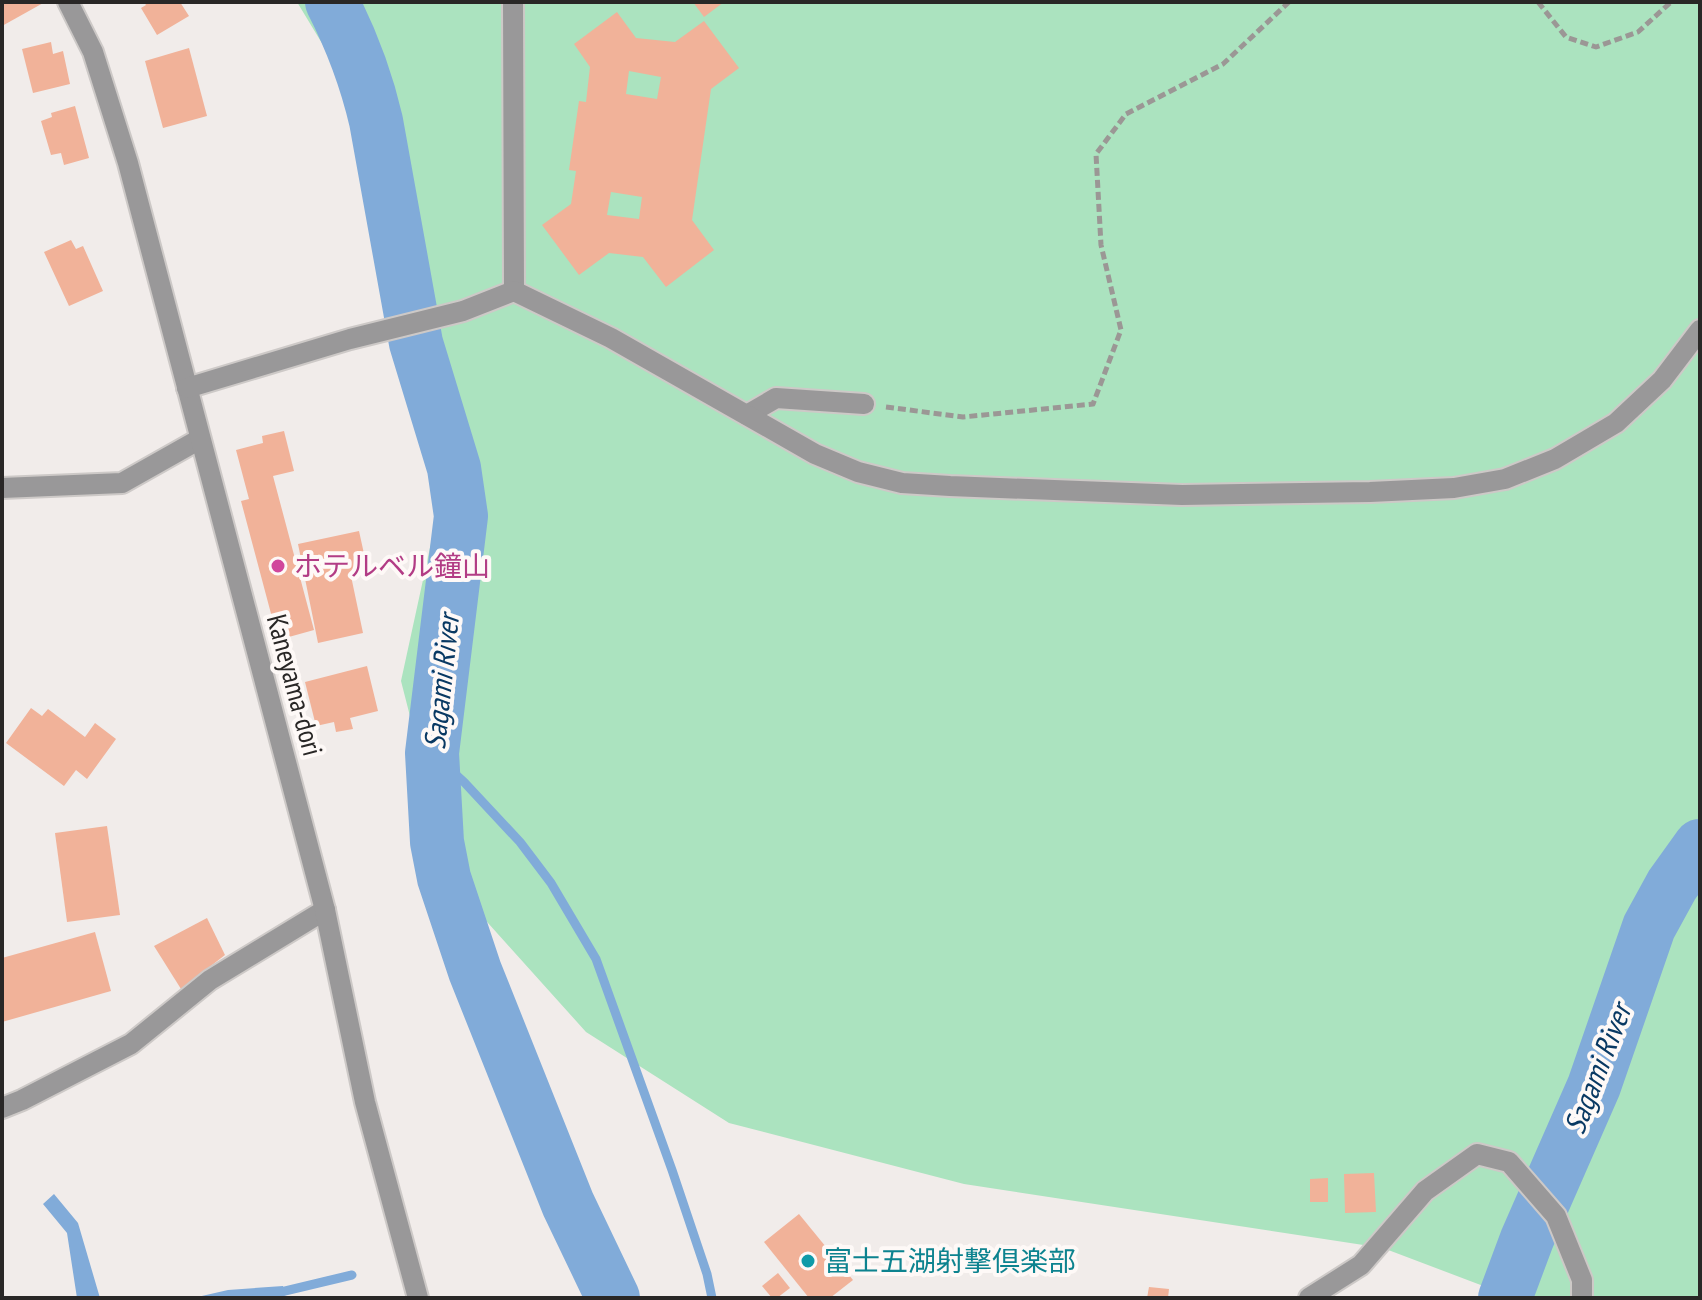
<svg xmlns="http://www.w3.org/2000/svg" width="1702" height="1300" viewBox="0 0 1702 1300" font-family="'PT Sans Narrow','Noto Sans JP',sans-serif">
<rect width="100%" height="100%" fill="#f1ecea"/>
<polygon fill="#abe3bf" points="297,2 1700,2 1700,1298 1515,1298 1383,1248 964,1184 729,1123 586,1032 453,884 401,681 453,442 389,154"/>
<g fill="#81abd9">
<polygon points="54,1194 78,1223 100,1298 77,1298 67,1233 43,1204"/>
<polygon points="283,1286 286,1295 278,1298 193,1298 228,1290"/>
</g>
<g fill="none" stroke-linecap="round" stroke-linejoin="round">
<g stroke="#81abd9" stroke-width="9">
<polyline points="432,753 464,782 520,842 551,883 596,959 672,1170 707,1274 712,1298"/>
<polyline points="256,1298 352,1275"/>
</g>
<g stroke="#81abd9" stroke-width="54">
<path d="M332,2C352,41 366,78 376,121L416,343L454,468L461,516L432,753L437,842L444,878L475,971L568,1204L613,1298"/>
<polyline points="1505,1298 1527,1239 1594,1086 1649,927 1672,885 1700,846"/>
</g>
</g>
<g fill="#f1b299" fill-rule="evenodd">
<polygon points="2,2 45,2 2,26"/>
<polygon points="144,2 180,2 189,16 157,35 141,8 146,5"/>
<polygon points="693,2 724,2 704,17"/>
<path d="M617,12L636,38L675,42L704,21L739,68L711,89L692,220L714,250L666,287L643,257L609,253L579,275L542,225L571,204L576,171L569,170L579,101L586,102L590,67L574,44ZM629,71L661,77L657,99L626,94ZM611,192L642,197L639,219L607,215Z"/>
<polygon points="51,42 53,54 63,51 70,84 33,93 22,49"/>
<polygon points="189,48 207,116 163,128 145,61"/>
<polygon points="75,106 89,158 64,165 61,153 51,155 41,121 52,117 51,113"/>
<polygon points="71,240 76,249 83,246 103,291 69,306 44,252"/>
<polygon points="284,431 294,471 273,476 314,630 278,640 241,501 249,499 236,450 263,443 262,436"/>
<polygon points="359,531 368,572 351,576 363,633 318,643 298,544"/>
<polygon points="367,666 378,711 350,718 353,729 336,732 334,722 316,726 305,682"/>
<polygon points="31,708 42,716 48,709 85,737 95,723 116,739 87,779 76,770 64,786 6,743"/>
<polygon points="107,826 120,915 67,922 55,833"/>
<polygon points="207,918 225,955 181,989 154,946"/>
<polygon points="95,932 111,991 2,1022 2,958"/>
<polygon points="1374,1173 1376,1212 1345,1213 1344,1174"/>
<polygon points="1328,1178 1328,1202 1310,1202 1310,1179"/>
<polygon points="799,1214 853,1280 830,1298 809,1298 764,1242"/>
<polygon points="778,1273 790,1288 777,1298 772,1298 762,1286"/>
<polygon points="1149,1287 1169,1289 1168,1298 1147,1298"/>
</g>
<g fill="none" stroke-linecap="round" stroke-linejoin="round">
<g stroke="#cdc9c7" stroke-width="24">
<g id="minor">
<polyline points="513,2 514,291"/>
<polyline points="747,415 776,398 864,404"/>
<polyline points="2,488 122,483 200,439"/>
<polyline points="2,1108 22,1100 131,1044 210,980 325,910"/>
<polyline points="1309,1298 1361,1265 1425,1191 1477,1154 1509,1162 1556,1216 1582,1280 1582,1298"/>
</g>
</g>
<g stroke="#cdc9c7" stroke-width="24">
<g id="tertiary">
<polyline points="68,2 93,52 128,163 325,910 365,1102 418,1298"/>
<polyline points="187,388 350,339 463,311 514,291 611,338 815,454 858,472 902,483 950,486 1182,495 1370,492 1454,488 1505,479 1555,459 1616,423 1662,380 1700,330"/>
</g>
</g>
<g stroke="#9b9795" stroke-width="5" stroke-dasharray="8 4" stroke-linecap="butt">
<polyline points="1538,2 1566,37 1596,47 1638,32 1671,2"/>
<polyline points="886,407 963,417 1093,404 1121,330 1101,245 1096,154 1126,114 1223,64 1289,2"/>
</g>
<use href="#minor" stroke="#999899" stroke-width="20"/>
<use href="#tertiary" stroke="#999899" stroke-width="20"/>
</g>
<circle fill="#d1479c" stroke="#fef9f7" stroke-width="3" cx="278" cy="566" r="8"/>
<circle fill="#0f9aa8" stroke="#fef9f7" stroke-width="3" cx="808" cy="1261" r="8"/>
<g text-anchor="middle" stroke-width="8" stroke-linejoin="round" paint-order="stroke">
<g font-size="28" fill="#b23c85" stroke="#fef9f7" text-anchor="start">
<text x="294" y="576">ホテルベル鐘山</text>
</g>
<g font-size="28" fill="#292726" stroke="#fef9f7">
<text transform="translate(295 685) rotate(75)" y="10">Kaneyama-dori</text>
</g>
<g font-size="28" fill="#0d838f" stroke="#fef9f7" text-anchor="start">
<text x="824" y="1271">富士五湖射撃倶楽部</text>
</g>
<g font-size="30" font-style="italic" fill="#093963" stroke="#fef9f7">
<text transform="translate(442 682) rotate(-84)" y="10">Sagami River</text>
<text transform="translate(1598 1069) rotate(-69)" y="10">Sagami River</text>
</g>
</g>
<rect width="1702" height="1300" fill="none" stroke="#292726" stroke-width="8"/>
</svg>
